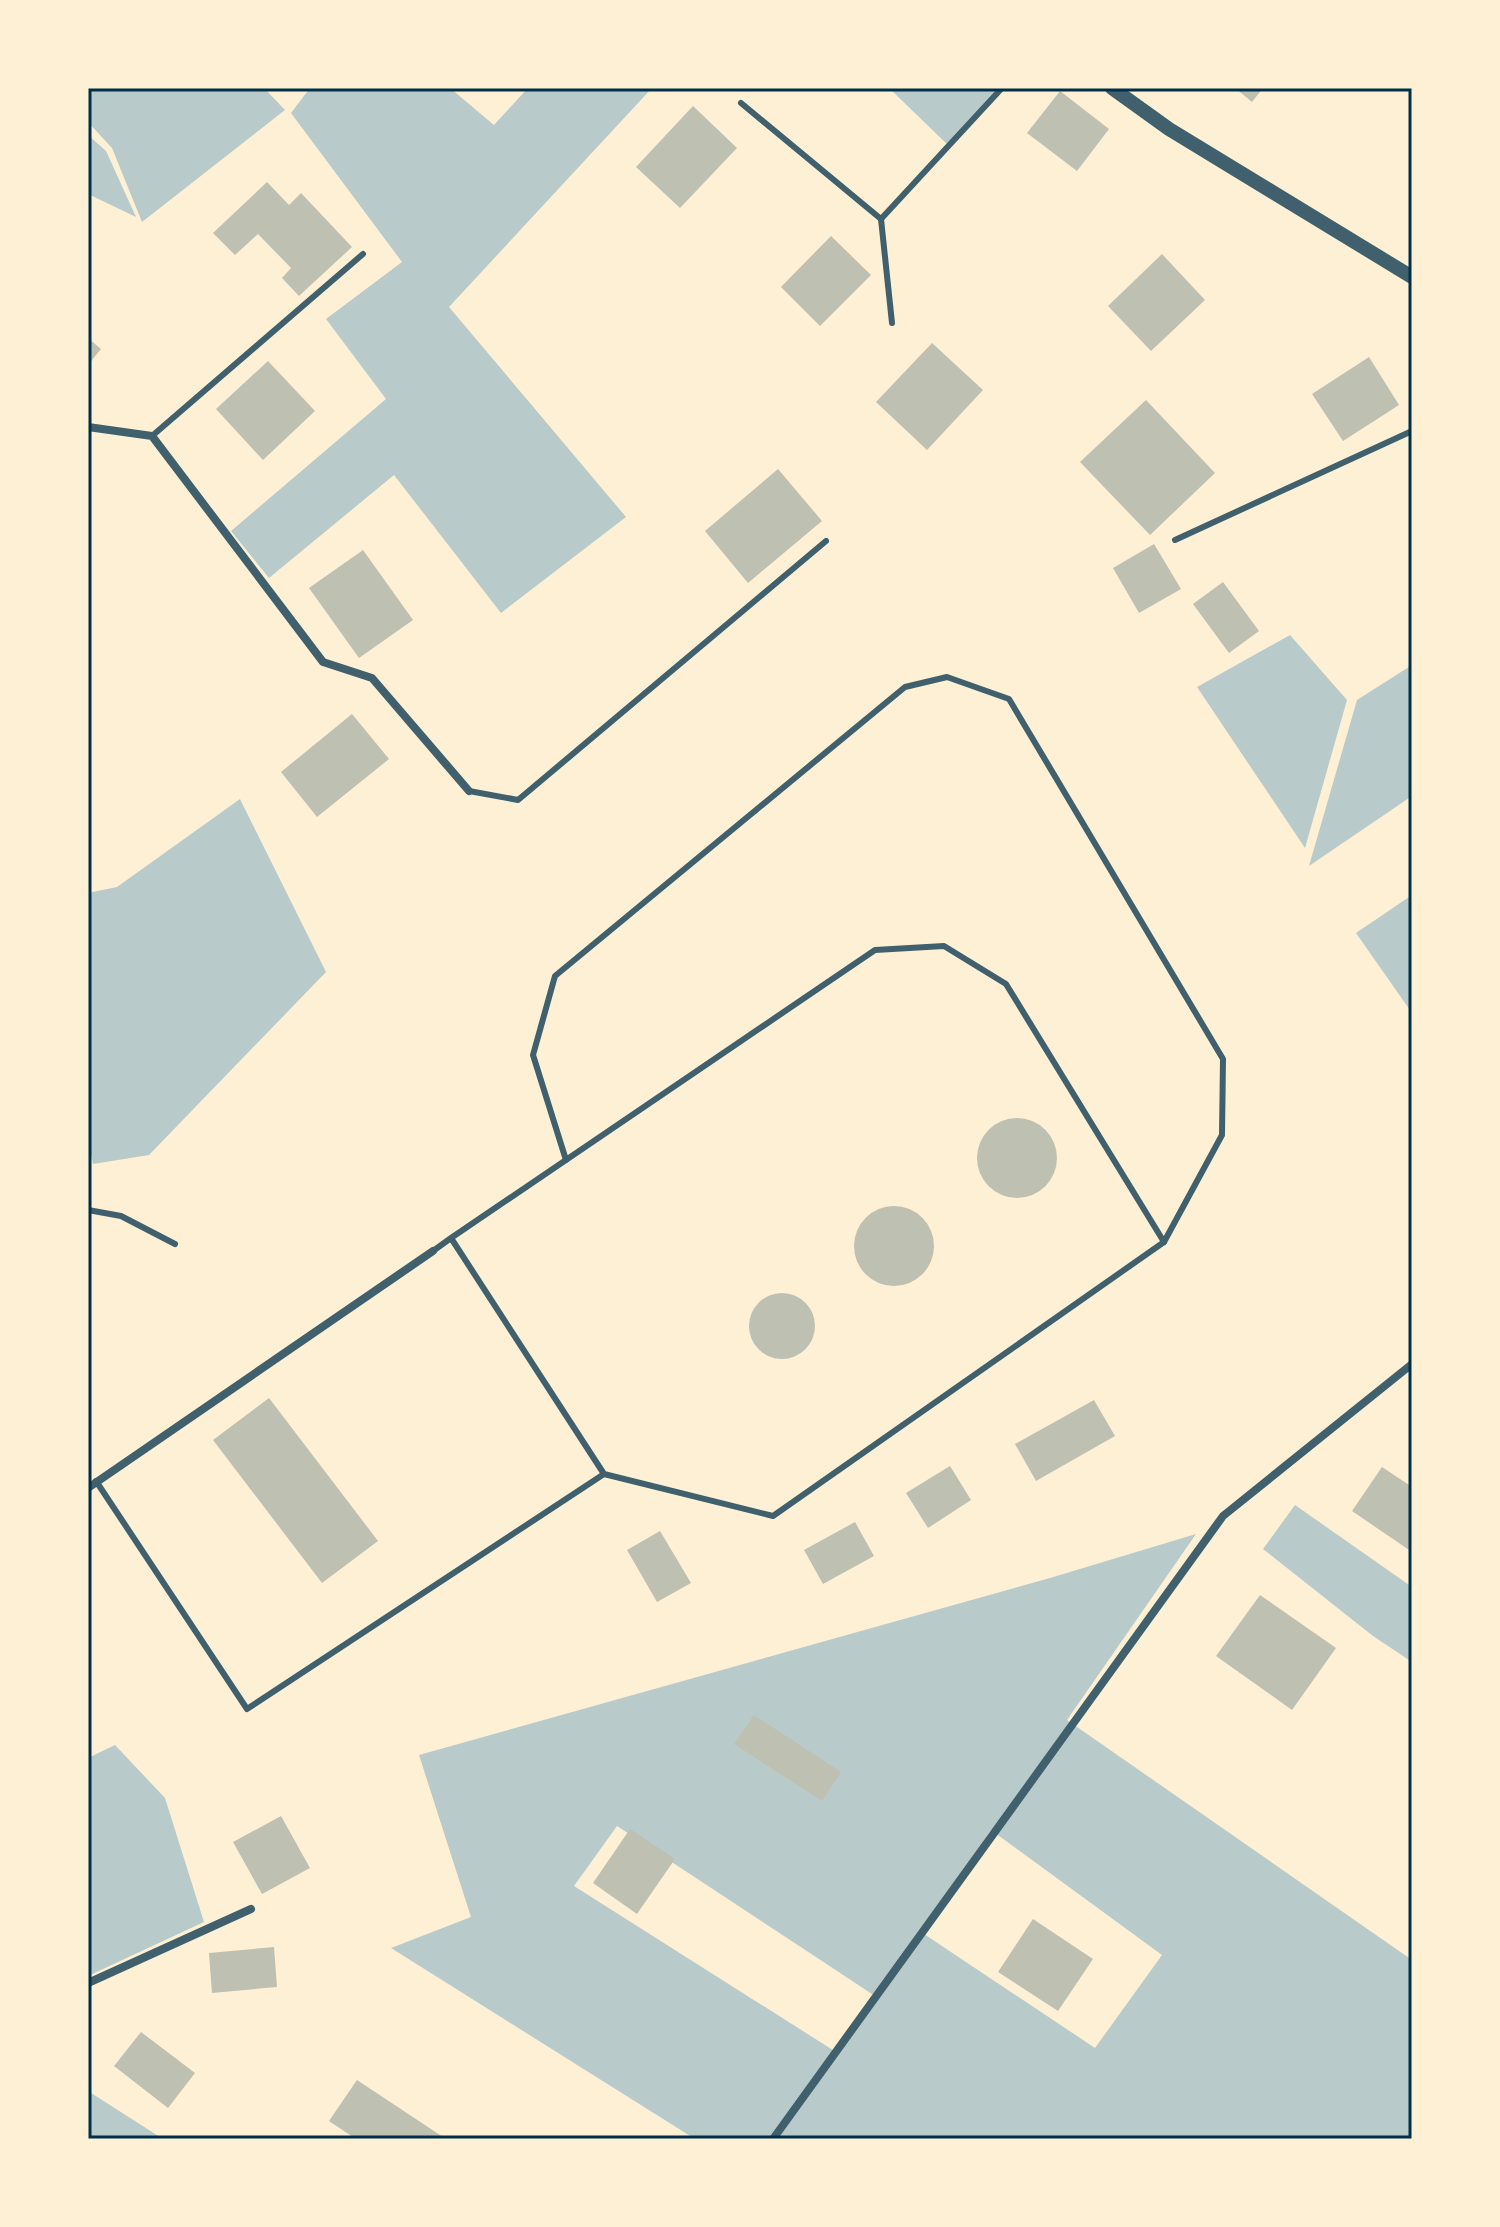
<svg xmlns="http://www.w3.org/2000/svg" width="1500" height="2227" viewBox="0 0 1500 2227" font-family="'Golos Text',sans-serif">
<rect width="100%" height="100%" fill="#fdf0d5"/>
<g fill="#b9caca" fill-rule="evenodd">
<polygon points="88,88 264,88 285,110 142,222 112,148 88,122"/>
<polygon points="310,88 450,88 494,125 528,88 652,88 449,307 626,517 501,613 394,475 269,578 231,531 386,399 326,319 402,262 291,113"/>
<polygon points="889,88 1002,88 949,146"/>
<polygon points="88,135 106,151 136,217 88,194"/>
<polygon points="1290,635 1347,700 1305,848 1197,687"/>
<polygon points="1412,665 1412,796 1309,866 1357,700"/>
<polygon points="240,799 326,972 149,1155 93,1164 88,1141 88,893 117,887"/>
<polygon points="1412,895 1412,1013 1356,933"/>
<polygon points="1295,1505 1412,1587 1412,1662 1373,1636 1263,1549"/>
<path d="M1196,1534L1067,1720L1412,1960V2139H695L391,1948L471,1917L419,1755L1050,1578ZM617,1826L875,1996L836,2052L574,1886ZM991,1830L1162,1955L1095,2048L921,1932Z"/>
<polygon points="115,1745 165,1798 204,1922 88,1976 88,1758"/>
<polygon points="88,2091 163,2139 88,2139"/>
</g>
<g fill="#bec0b2">
<polygon points="1235,88 1263,88 1252,102"/>
<polygon points="1060,91 1109,129 1077,171 1027,133"/>
<polygon points="693,106 737,148 680,208 636,167"/>
<polygon points="267,182 289,205 301,193 352,247 299,296 282,278 291,268 258,234 235,255 213,233"/>
<polygon points="831,236 871,275 820,326 781,287"/>
<polygon points="1162,254 1205,300 1151,351 1108,306"/>
<polygon points="88,338 101,349 88,365"/>
<polygon points="932,343 983,390 927,450 876,402"/>
<polygon points="1369,357 1399,405 1343,441 1312,394"/>
<polygon points="268,361 315,411 263,460 216,409"/>
<polygon points="1146,400 1215,473 1150,535 1080,462"/>
<polygon points="778,469 822,521 748,583 705,531"/>
<polygon points="1154,544 1181,589 1139,613 1113,568"/>
<polygon points="363,550 413,620 359,658 309,588"/>
<polygon points="1223,582 1259,631 1229,653 1193,604"/>
<polygon points="352,714 389,759 317,817 281,772"/>
<circle cx="1017" cy="1158" r="40"/>
<circle cx="894" cy="1246" r="40"/>
<circle cx="782" cy="1326" r="33"/>
<polygon points="269,1398 378,1541 322,1583 213,1440"/>
<polygon points="1094,1400 1115,1436 1036,1481 1015,1444"/>
<polygon points="950,1466 971,1500 928,1528 906,1493"/>
<polygon points="1382,1467 1412,1487 1412,1552 1352,1511"/>
<polygon points="855,1522 874,1556 823,1584 804,1550"/>
<polygon points="660,1531 691,1583 657,1602 627,1550"/>
<polygon points="1260,1595 1336,1648 1292,1710 1216,1656"/>
<polygon points="754,1715 841,1772 822,1801 734,1744"/>
<polygon points="281,1816 310,1868 262,1894 233,1842"/>
<polygon points="630,1829 675,1859 637,1914 593,1883"/>
<polygon points="1033,1919 1093,1959 1058,2011 998,1972"/>
<polygon points="274,1947 277,1987 212,1993 209,1953"/>
<polygon points="141,2032 195,2073 168,2108 114,2066"/>
<polygon points="357,2080 446,2139 356,2139 329,2121"/>
</g>
<g fill="none" stroke-linecap="round" stroke-linejoin="round">
<g stroke="#3f606c" stroke-width="6">
<polyline points="741,103 881,219 1002,88"/>
<polyline points="881,219 892,323"/>
<polyline points="152,436 363,254"/>
<polyline points="1175,540 1412,431"/>
<polyline points="469,791 518,800 826,541"/>
<polyline points="566,1160 533,1055 555,976 905,687 947,677 1009,699 1223,1059 1222,1135 1164,1242"/>
<polyline points="88,1210 121,1216 175,1244"/>
<polyline points="433,1251 451,1238 875,950 944,946 1006,984 1164,1242 773,1516 604,1474 451,1238"/>
<polyline points="96,1481 247,1709 604,1474"/>
</g>
<g stroke="#3f606c" stroke-width="8">
<polyline points="88,427 152,436 323,662 372,678 469,791"/>
<polyline points="88,1488 433,1251"/>
<polyline points="88,1983 251,1909"/>
<polyline points="773,2139 1223,1516 1412,1364"/>
</g>
<polyline stroke="#3f606c" stroke-width="14" points="1112,88 1169,129 1412,277"/>
</g>
<rect width="1500" height="2227" fill="none" stroke="#fdf0d5" stroke-width="180"/>
<rect x="90" y="90" width="1320" height="2047" fill="none" stroke="#003049" stroke-width="3"/>
</svg>
